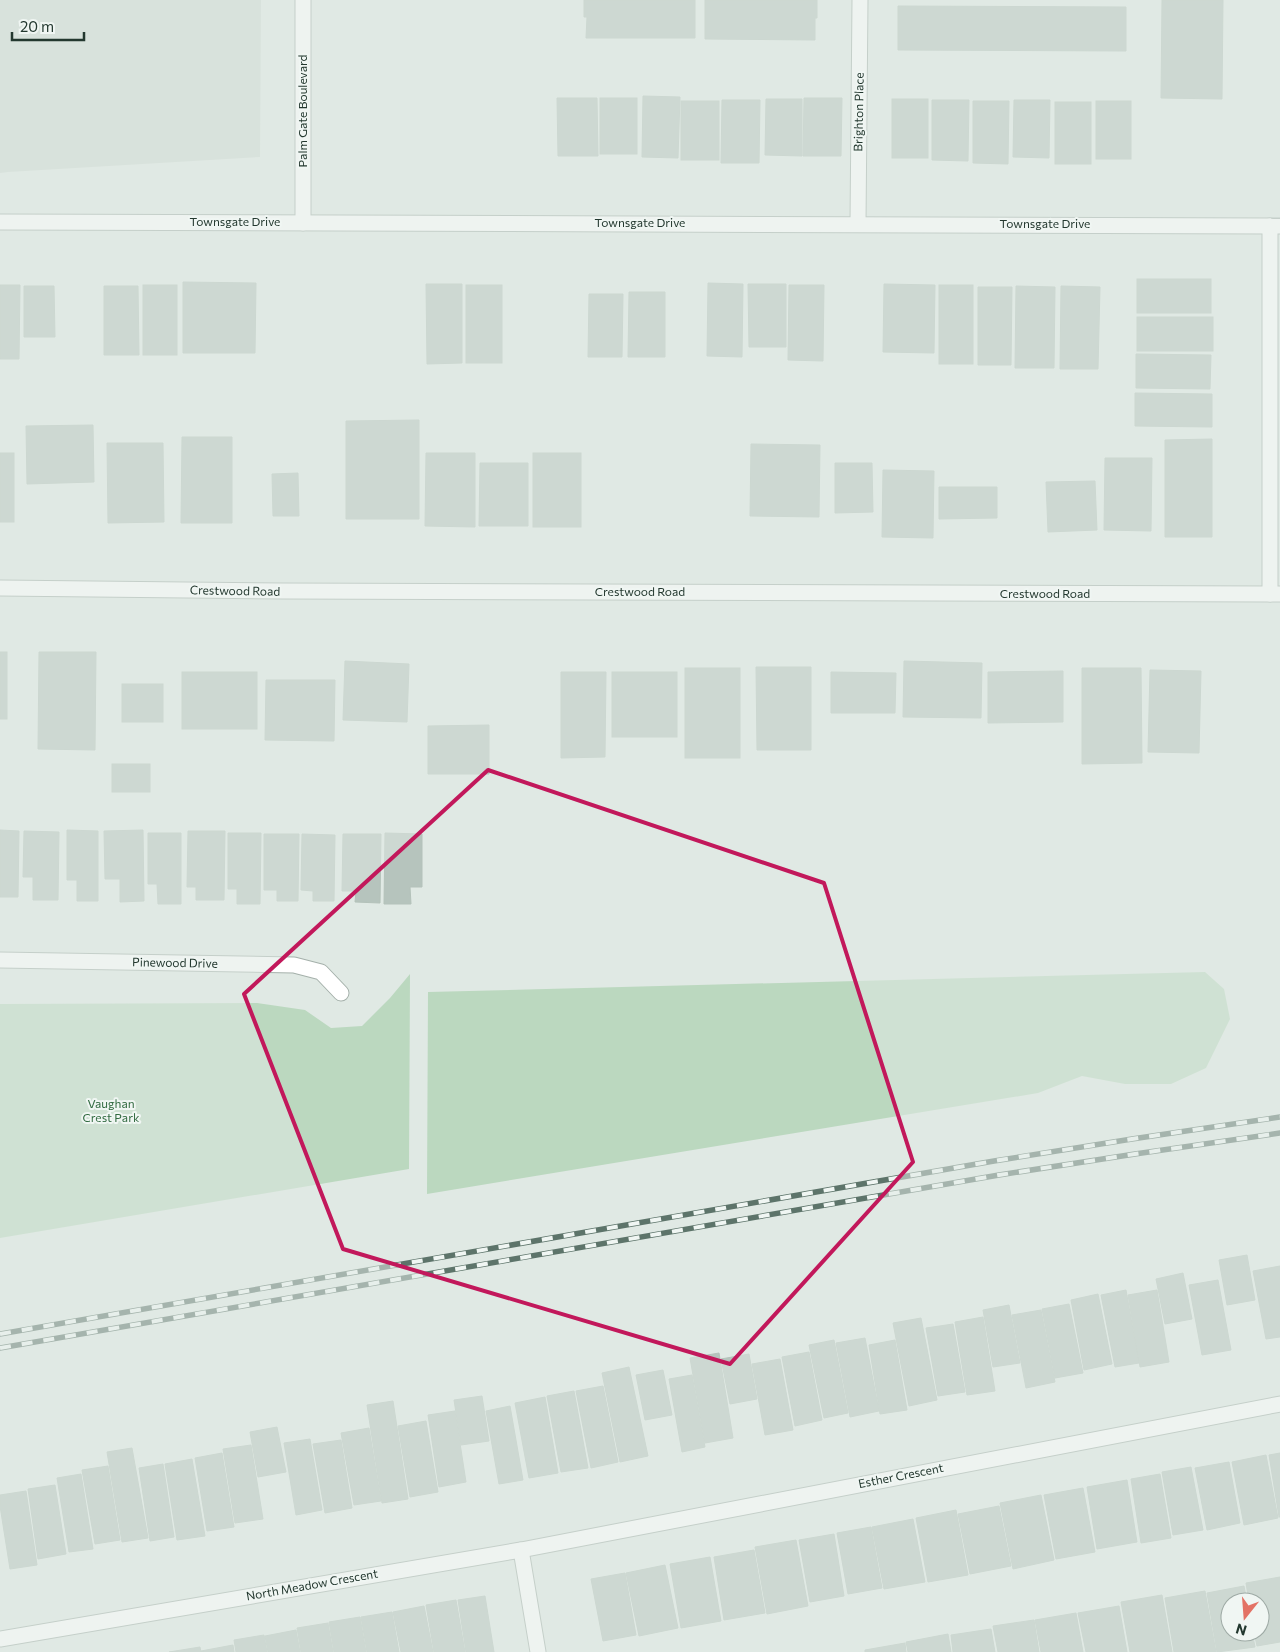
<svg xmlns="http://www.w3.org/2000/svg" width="1280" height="1652" viewBox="0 0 1280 1652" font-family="Commissioner,sans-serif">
<rect width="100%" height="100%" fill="#e0e9e4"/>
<polygon fill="#cfd9d3" points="0,0 261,0 260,157 8,172 0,173"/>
<g fill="#bbd8bf">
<polygon points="1205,972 1224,989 1230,1019 1206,1068 1171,1084 1125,1084 1082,1076 1038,1093 427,1194 428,992"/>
<polygon points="410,974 409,1169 0,1238 0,1004 257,1003 305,1010 331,1028 362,1026 390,998"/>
</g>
<g fill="#b6c4bd" stroke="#b4c2ba">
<polygon points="584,0 695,0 695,38 586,38 587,17 584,17"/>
<polygon points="705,0 817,0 817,18 815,18 815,40 705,39"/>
<polygon points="1162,0 1223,0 1222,99 1161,98"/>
<polygon points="898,6 1126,7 1126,51 898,50"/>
<polygon points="643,96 680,97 678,158 642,157"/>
<polygon points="557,98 597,98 598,156 558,156"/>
<rect x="600" y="98" width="37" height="56"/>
<polygon points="804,98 842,98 841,156 803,156"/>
<polygon points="766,99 802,99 802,156 765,155"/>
<rect x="892" y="99" width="36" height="59"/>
<polygon points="722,100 760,100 759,163 721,163"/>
<polygon points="932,100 969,100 968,161 932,160"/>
<polygon points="1014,100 1050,100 1049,158 1013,157"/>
<rect x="681" y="101" width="38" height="59"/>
<polygon points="973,101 1009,101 1008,164 973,163"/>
<rect x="1096" y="101" width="35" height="58"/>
<rect x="1055" y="102" width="36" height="62"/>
<rect x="1137" y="279" width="74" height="34"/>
<polygon points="183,282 256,283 255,353 183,353"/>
<polygon points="708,283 743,284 742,357 707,356"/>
<polygon points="426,284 462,284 462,363 427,364"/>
<polygon points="748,284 786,284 786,347 749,347"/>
<polygon points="884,284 935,285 934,353 883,352"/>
<polygon points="0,285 20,285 19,359 0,359"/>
<rect x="143" y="285" width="34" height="70"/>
<rect x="466" y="285" width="36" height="78"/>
<polygon points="789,285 824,285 823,361 788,360"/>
<rect x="939" y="285" width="34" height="79"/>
<polygon points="24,286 54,286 55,337 24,337"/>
<polygon points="104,286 138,286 139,355 104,355"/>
<polygon points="1016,286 1055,287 1054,368 1015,368"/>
<polygon points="1061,286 1100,287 1098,369 1060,369"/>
<polygon points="978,287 1012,287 1011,365 978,365"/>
<polygon points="629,292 665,292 665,357 628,357"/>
<polygon points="589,294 623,294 622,357 588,357"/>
<rect x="1137" y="317" width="76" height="34"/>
<polygon points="1136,354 1211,355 1210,389 1136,388"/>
<polygon points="1135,393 1212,394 1212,427 1135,426"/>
<polygon points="419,420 419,519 346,519 346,421"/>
<polygon points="93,425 94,482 27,484 26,426"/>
<polygon points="182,437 232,437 232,523 181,523"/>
<polygon points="1212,439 1212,537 1165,537 1165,440"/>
<polygon points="107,443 163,443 164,522 108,523"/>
<polygon points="751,444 820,445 819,517 750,516"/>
<rect x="0" y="453" width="14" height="69"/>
<polygon points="426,453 475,453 475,527 425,526"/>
<rect x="533" y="453" width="48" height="74"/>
<polygon points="1105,458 1152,458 1151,531 1104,530"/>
<polygon points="480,463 528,463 528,526 479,526"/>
<polygon points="835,463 872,463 873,512 835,513"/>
<polygon points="883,470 934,471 933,538 882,537"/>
<polygon points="298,473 299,516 273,516 272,474"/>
<polygon points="1095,481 1097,530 1048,532 1046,482"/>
<polygon points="939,487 997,487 997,518 939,519"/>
<rect x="0" y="652" width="7" height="67"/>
<polygon points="39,652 96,652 95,750 38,749"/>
<polygon points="345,661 409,664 407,722 343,720"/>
<polygon points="904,661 982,663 981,718 903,717"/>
<polygon points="756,667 811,667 811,750 757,750"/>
<rect x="685" y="668" width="55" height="90"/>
<polygon points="1082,668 1141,668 1142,763 1082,764"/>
<polygon points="1150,670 1201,671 1199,753 1148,752"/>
<polygon points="1063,671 1063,722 988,723 988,672"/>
<rect x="182" y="672" width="75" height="57"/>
<polygon points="561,672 606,672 605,757 561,758"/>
<rect x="612" y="672" width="65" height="65"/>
<polygon points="831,672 896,673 895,713 831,713"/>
<polygon points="266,680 335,680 334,741 265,740"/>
<rect x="122" y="684" width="41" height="38"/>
<polygon points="489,725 489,774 428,774 428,726"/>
<rect x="112" y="764" width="38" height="28"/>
<polygon points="0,830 19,831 18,897 0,897"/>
<polygon points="67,830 98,831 98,901 77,901 77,880 67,880"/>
<polygon points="143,830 144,901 120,902 120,879 105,879 104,831"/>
<polygon points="24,831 59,832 58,900 33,900 33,877 23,877"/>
<polygon points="188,831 225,831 224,900 196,900 196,887 187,887"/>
<polygon points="148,833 181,833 181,904 158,904 157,884 148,884"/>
<polygon points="228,833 261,833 260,904 237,904 237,889 228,889"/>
<polygon points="385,833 422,834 422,887 410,887 411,904 384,904"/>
<polygon points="264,834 299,834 298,901 277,901 277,890 264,890"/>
<polygon points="302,834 335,835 334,901 313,901 313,891 301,890"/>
<polygon points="343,834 381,834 380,903 355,902 356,891 342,891"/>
<polygon points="1247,1255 1255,1300 1227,1305 1219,1260"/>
<polygon points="1280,1266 1280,1337 1266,1339 1253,1271"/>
<polygon points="1183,1273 1192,1319 1165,1324 1156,1279"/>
<polygon points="1218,1280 1231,1350 1202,1355 1189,1285"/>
<polygon points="1126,1290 1139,1363 1115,1367 1101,1295"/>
<polygon points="1157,1290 1169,1362 1140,1367 1128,1295"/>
<polygon points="1098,1294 1112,1364 1084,1370 1071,1300"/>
<polygon points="1069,1304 1083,1373 1055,1378 1042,1309"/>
<polygon points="1009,1305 1020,1363 993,1367 983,1310"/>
<polygon points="1041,1310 1055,1382 1026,1388 1012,1315"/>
<polygon points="983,1317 995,1391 967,1395 955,1322"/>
<polygon points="921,1318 937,1400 909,1406 893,1323"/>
<polygon points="953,1324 965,1392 938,1396 926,1328"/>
<polygon points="865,1338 879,1411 850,1417 836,1343"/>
<polygon points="834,1340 848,1413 824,1418 809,1345"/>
<polygon points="895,1340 907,1410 880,1414 869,1345"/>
<polygon points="809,1352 822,1420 795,1426 782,1357"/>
<polygon points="719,1353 733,1438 705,1443 690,1358"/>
<polygon points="749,1354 757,1399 730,1404 721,1359"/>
<polygon points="780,1359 793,1430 765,1435 752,1364"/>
<polygon points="629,1367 648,1456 620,1462 602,1373"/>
<polygon points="663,1370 672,1415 645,1420 636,1375"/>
<polygon points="692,1375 705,1447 682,1452 669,1379"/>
<polygon points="603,1386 618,1462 591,1468 576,1391"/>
<polygon points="574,1391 588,1468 561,1472 547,1396"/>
<polygon points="482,1396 489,1441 461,1445 454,1400"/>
<polygon points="545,1397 558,1473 529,1478 515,1403"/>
<polygon points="393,1401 408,1499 382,1503 367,1405"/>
<polygon points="510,1406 523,1480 499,1484 486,1411"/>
<polygon points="455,1411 466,1482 439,1487 428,1415"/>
<polygon points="426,1421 438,1492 410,1497 398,1426"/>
<polygon points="277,1427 286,1472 258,1477 250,1432"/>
<polygon points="369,1428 381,1501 354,1505 341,1433"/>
<polygon points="310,1439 322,1510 296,1515 284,1443"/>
<polygon points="341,1440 352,1508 325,1513 313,1444"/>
<polygon points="251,1445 263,1519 235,1523 223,1449"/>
<polygon points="132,1448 148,1538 122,1542 107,1452"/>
<polygon points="222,1453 234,1527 207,1531 195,1458"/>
<polygon points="1280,1453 1280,1517 1279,1517 1269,1455"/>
<polygon points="1266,1455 1278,1518 1244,1525 1232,1462"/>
<polygon points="192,1459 205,1536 177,1540 165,1464"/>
<polygon points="1229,1462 1240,1523 1207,1530 1195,1468"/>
<polygon points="163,1464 174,1537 150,1541 139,1468"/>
<polygon points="108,1466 120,1540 95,1544 82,1470"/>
<polygon points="1191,1467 1203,1530 1173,1535 1162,1472"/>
<polygon points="81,1474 93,1549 69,1552 57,1478"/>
<polygon points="1160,1474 1171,1538 1141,1543 1131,1479"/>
<polygon points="1127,1480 1137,1542 1097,1549 1087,1487"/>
<polygon points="55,1485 66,1554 38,1559 28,1489"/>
<polygon points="1083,1488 1095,1552 1056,1559 1044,1495"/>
<polygon points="26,1491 37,1565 10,1569 0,1506 0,1495"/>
<polygon points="1041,1495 1054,1560 1013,1569 1000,1503"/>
<polygon points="999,1506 1011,1566 970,1574 958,1514"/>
<polygon points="956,1510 968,1575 928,1582 916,1518"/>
<polygon points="913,1519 925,1582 884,1589 872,1527"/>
<polygon points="871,1527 882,1588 848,1594 837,1533"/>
<polygon points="834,1534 844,1596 810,1602 799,1540"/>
<polygon points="796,1540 808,1606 767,1614 755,1547"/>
<polygon points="754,1550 765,1613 724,1620 714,1557"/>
<polygon points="710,1557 721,1621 681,1628 670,1564"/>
<polygon points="665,1565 678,1628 639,1636 626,1573"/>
<polygon points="625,1573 636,1635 603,1641 591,1579"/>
<polygon points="1280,1577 1280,1642 1257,1646 1254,1632 1260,1632 1260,1602 1249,1602 1246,1583"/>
<polygon points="1244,1586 1247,1602 1230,1602 1230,1632 1252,1632 1255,1647 1217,1652 1207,1593"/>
<polygon points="1205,1591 1216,1652 1174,1652 1165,1598"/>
<polygon points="1162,1595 1172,1652 1130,1652 1121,1602"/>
<polygon points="485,1596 494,1652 466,1652 458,1600"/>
<polygon points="456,1600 465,1652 434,1652 426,1605"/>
<polygon points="424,1606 433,1652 401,1652 393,1612"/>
<polygon points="1119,1606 1127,1652 1086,1652 1078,1613"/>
<polygon points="392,1612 399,1652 367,1652 361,1617"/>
<polygon points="1076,1613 1083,1652 1041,1652 1035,1620"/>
<polygon points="360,1617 366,1652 334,1652 329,1622"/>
<polygon points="1034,1620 1039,1652 998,1652 993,1626"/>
<polygon points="328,1623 333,1652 301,1652 297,1628"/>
<polygon points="991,1629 995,1652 953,1652 951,1635"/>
<polygon points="296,1630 300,1652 268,1652 265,1636"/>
<polygon points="948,1634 951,1652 908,1652 906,1642"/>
<polygon points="264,1635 267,1652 236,1652 234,1640"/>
<polygon points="905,1643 906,1652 865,1652 865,1650"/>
<polygon points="233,1645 234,1652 202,1652 201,1651"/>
<polygon points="200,1647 201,1652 169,1652"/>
</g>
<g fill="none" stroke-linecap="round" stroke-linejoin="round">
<g stroke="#a4b0aa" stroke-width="17">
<g id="street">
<polyline points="0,222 1280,226"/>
<polyline points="303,223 303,0"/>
<polyline points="858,223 860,0"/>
<polyline points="1270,226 1270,594"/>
<polyline points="0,588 283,591 1280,594"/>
<polyline points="0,960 294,965 321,972 341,993"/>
<polyline points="521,1550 1280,1404"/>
<polyline points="0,1639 521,1550 538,1652"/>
</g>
</g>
<use href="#street" stroke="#fff" stroke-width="15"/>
<g stroke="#5d746a" stroke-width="5.5">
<g id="rail">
<polyline points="0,1334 994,1161 1132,1139 1280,1117"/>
<polyline points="0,1348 999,1175 1135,1154 1280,1133"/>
</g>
</g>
<use href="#rail" stroke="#f0f6f3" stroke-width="4" stroke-dasharray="11" stroke-linecap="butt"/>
</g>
<path d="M0 0H1280V1652H0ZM488,770L824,883L913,1162L730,1364L343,1249L244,994Z" fill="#e0e9e4" fill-opacity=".55" fill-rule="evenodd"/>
<path fill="none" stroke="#c2185b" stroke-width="4" stroke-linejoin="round" d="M488,770L824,883L913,1162L730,1364L343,1249L244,994Z"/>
<g text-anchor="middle" stroke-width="4" stroke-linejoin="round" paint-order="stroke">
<g font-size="12" fill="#23382f" stroke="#f0f6f3">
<text transform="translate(303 111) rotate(-90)" y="4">Palm Gate Boulevard</text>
<text transform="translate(859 112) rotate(-89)" y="4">Brighton Place</text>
<text x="235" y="226">Townsgate Drive</text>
<text x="640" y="227">Townsgate Drive</text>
<text x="1045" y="228">Townsgate Drive</text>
<text transform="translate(235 591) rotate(1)" y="4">Crestwood Road</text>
<text x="640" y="596">Crestwood Road</text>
<text x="1045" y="598">Crestwood Road</text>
<text transform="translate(175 963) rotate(1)" y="4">Pinewood Drive</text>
<text transform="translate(901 1476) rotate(-11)" y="4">Esther Crescent</text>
<text transform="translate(312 1585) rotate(-10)" y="4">North Meadow Crescent</text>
</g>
<g font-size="12" fill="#316a40" stroke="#f0f6f3">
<text x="111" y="1108">Vaughan<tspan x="111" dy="14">Crest Park</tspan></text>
</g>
</g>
<g transform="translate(1245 1617) rotate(197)"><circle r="24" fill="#f0f6f3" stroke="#9eaaa5"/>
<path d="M0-4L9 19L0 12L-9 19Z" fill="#e37265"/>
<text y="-8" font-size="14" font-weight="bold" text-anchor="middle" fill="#23382f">N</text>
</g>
<path d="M12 32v8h72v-8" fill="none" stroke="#23382f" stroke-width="2.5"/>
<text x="20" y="32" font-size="15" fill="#23382f" stroke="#f0f6f3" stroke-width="4" paint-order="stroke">20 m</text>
</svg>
